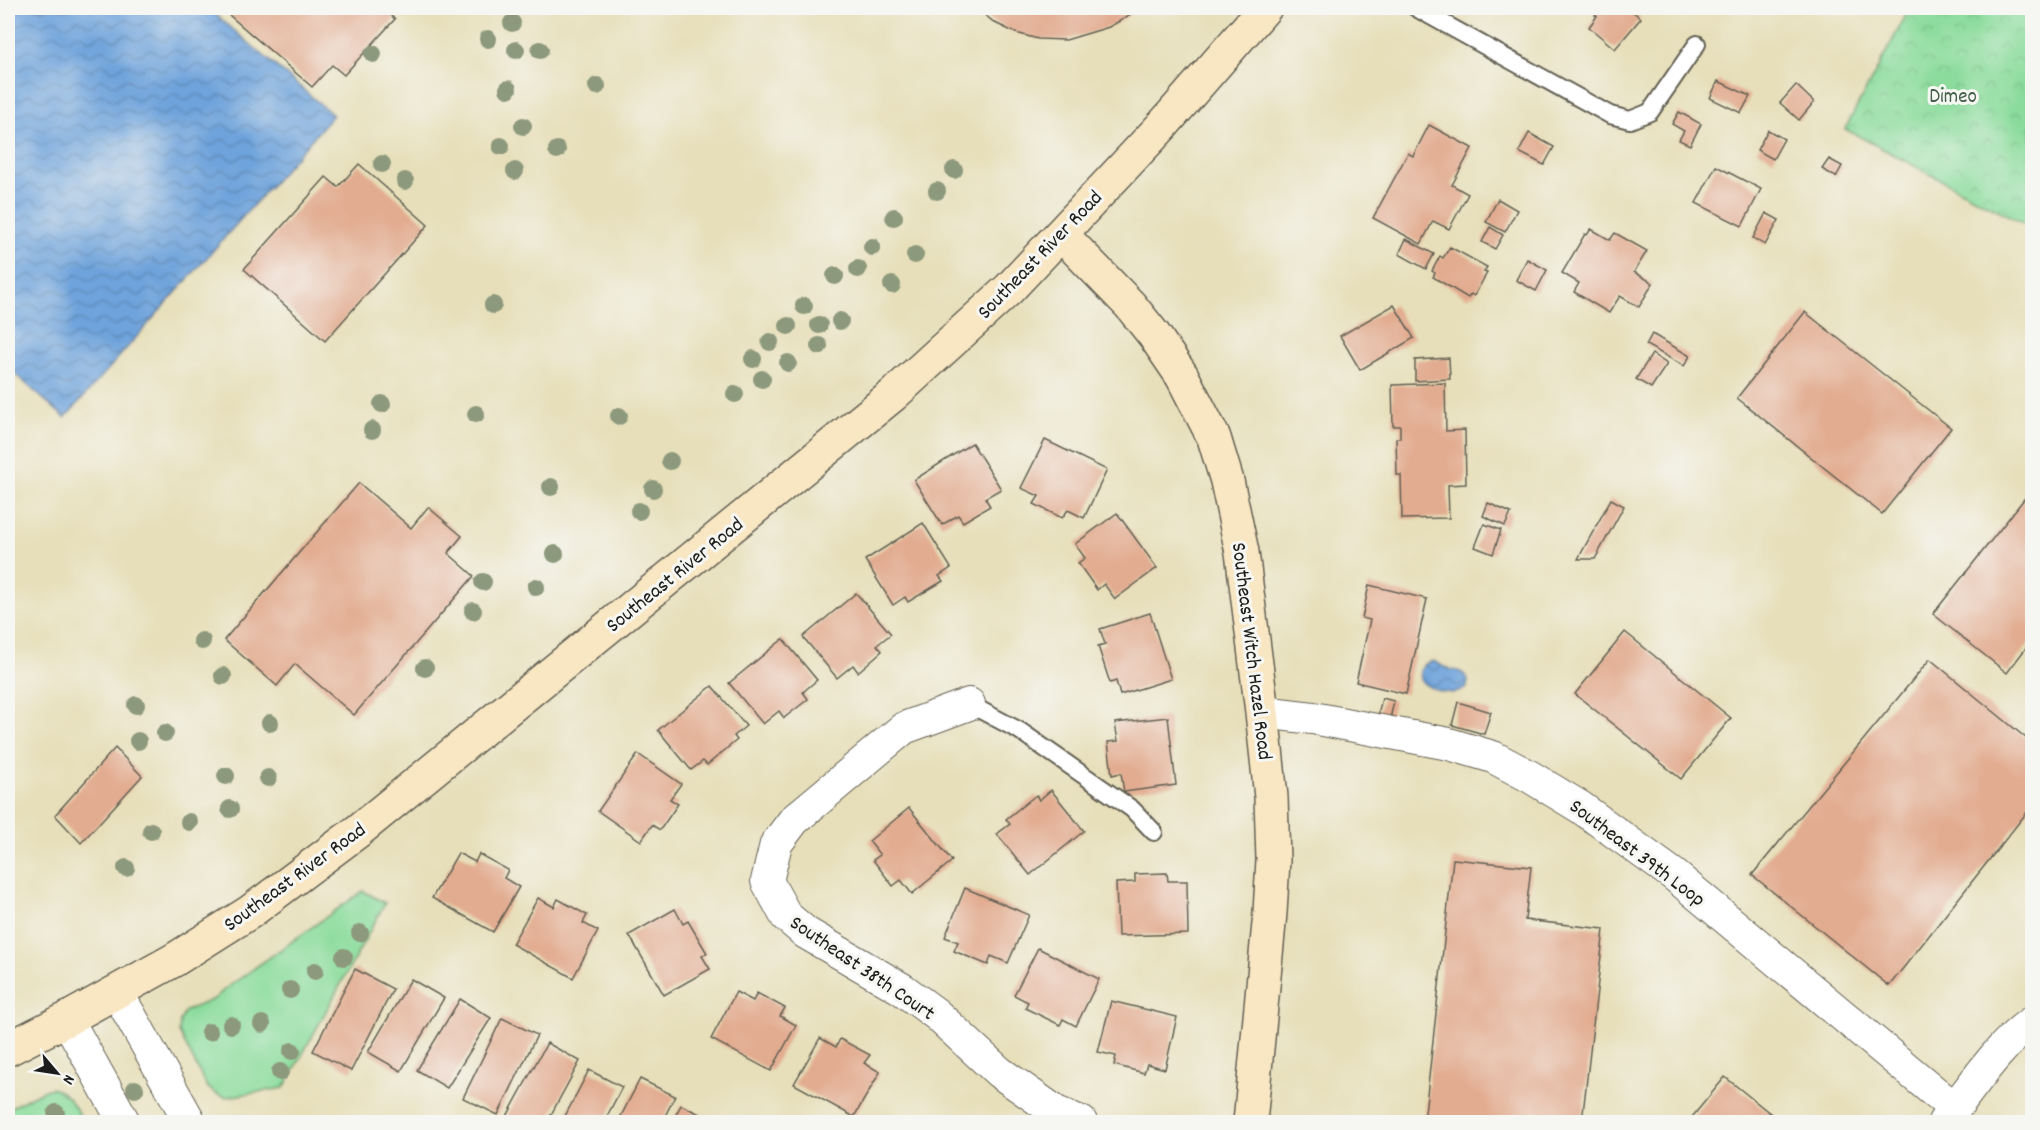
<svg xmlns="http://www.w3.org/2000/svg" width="2040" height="1130" viewBox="0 0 2040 1130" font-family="Dekko,sans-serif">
<defs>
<pattern id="park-crowns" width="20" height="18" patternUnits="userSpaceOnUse" patternTransform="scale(1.5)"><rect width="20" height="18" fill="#8bdc9c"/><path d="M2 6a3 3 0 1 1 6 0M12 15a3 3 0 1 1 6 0" fill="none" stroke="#77bc86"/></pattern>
<pattern id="water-waves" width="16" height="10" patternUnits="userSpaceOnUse" patternTransform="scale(1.5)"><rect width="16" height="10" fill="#6ea3db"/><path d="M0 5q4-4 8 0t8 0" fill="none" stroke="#5a84b1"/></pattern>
</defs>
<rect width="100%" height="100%" fill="#f6f6f2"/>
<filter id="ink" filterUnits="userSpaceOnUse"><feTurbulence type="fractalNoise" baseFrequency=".0167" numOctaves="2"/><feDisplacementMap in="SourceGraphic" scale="12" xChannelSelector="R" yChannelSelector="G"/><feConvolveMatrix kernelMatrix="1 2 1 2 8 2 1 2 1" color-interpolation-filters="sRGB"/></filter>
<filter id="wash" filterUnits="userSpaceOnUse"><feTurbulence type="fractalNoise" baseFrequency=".008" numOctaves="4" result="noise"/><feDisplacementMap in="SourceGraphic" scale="24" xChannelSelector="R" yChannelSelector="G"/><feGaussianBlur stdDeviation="1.35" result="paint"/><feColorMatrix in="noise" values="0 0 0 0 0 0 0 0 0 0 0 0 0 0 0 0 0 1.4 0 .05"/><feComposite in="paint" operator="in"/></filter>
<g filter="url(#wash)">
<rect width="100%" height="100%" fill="#e7dfba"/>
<g fill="#8bdc9c" stroke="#547c5c" stroke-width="1.5">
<polygon points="363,891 385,903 284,1088 226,1097 218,1095 207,1087 179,1032 180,1021 185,1011 214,999 225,989"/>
<path d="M51,1088C69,1093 75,1107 83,1122H8V1109L42,1091Z"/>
</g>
<polygon fill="url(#park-crowns)" stroke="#547c5c" stroke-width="1.5" points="1910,8 2032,8 2032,228 1845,129"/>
<g fill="url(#water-waves)" stroke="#45607c" stroke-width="1.5">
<polygon points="8,8 208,8 333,115 65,418 8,368"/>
<path d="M1433,661C1438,663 1442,667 1447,668C1457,672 1462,669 1468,680L1467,687C1456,698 1431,691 1421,681L1420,671L1425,664Z"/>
</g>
<g id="blocks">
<g fill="#e2ac90">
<polygon points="221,8 384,8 383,9 395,19 344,75 332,65 312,87"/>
<polygon points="976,8 1137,8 1127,17 1109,27 1066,40 1038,39 1016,33 995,23"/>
<polygon points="1601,8 1628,8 1641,18 1615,49 1589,27 1597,16 1595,15"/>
<polygon points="1718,81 1750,96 1741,113 1710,98"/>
<polygon points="1796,85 1814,102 1799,120 1780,103"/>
<polygon points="1679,112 1701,124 1690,145 1679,140 1684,131 1672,124"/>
<polygon points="1429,125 1472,148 1452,185 1468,194 1449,229 1433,221 1421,244 1373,218 1408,153 1413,156"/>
<polygon points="1768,130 1784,139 1773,159 1757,150"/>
<polygon points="1529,133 1554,147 1544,165 1519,152"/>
<polygon points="1829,159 1842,166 1836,177 1822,169"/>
<polygon points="359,164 428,225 325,341 244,269 326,177 338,187"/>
<polygon points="1716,166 1761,189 1742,226 1696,203"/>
<polygon points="1498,199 1517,210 1505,232 1486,222"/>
<polygon points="1766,213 1779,220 1765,245 1753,238"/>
<polygon points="1490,227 1503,235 1495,249 1482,242"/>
<polygon points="1591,229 1610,240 1615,233 1647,251 1634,272 1653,283 1639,307 1620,296 1609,313 1574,292 1579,283 1562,273 1585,234 1587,235"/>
<polygon points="1406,239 1434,254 1426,269 1399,254"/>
<polygon points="1450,247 1487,267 1484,272 1487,273 1474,296 1471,294 1468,298 1433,277 1435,273 1432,271 1440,256 1443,258"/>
<polygon points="1527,259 1547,270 1536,291 1516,280"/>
<polygon points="1394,305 1414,338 1360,370 1340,336"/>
<polygon points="1805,312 1951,428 1882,514 1737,398"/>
<polygon points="1652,334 1690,356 1684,366 1646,345"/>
<polygon points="1652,354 1667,364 1651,388 1636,379"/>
<polygon points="1449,358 1450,379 1415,381 1415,360"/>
<polygon points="1445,383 1446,431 1465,430 1466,484 1448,485 1449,518 1402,519 1401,475 1397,475 1396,438 1400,438 1400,426 1393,426 1392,385"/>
<polygon points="1045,440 1107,470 1084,518 1068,510 1062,518 1034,504 1039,496 1021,488"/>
<polygon points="972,443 1001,489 985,498 990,506 963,522 958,515 942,525 914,480"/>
<polygon points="359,483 411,528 428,507 462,536 448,553 474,576 354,715 295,664 277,686 224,640"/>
<polygon points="2032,489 2032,640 2007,673 1933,614"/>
<polygon points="1611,499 1624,506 1595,559 1578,559"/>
<polygon points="1488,503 1511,513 1505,526 1483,516"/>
<polygon points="1117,513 1157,568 1115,599 1104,584 1097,590 1095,587 1078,563 1085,558 1075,544"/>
<polygon points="923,523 951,568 939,576 943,581 908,602 905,597 893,605 865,560"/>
<polygon points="1484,524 1501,530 1493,554 1475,547"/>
<polygon points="1369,585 1427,599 1406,694 1356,682 1370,620 1362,618"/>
<polygon points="856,593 891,634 877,645 882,651 858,672 853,665 837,678 803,637"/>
<polygon points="1150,613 1171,679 1120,695 1116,681 1110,683 1098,646 1105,644 1100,629"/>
<polygon points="1625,632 1731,718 1681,779 1575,694"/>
<polygon points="783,639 817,680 803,692 808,699 807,700 784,718 779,711 763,724 729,683"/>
<polygon points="1930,659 2032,743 2032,806 1889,986 1752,875"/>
<polygon points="712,686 746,726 734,736 737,740 707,765 703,761 691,770 658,730"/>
<polygon points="1382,698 1394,701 1390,719 1378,716"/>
<polygon points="1458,702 1491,712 1484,734 1452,725"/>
<polygon points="1168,717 1176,785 1124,792 1121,773 1112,775 1108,742 1118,741 1115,723"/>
<polygon points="115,748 142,776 81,843 55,815"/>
<polygon points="638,754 681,784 670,799 678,804 660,830 652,825 641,841 598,811"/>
<polygon points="1051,790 1084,831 1030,875 997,834 1010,824 1006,819 1036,795 1039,800"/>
<polygon points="909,808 952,861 912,894 901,880 893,886 873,860 880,855 869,841"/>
<polygon points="458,853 475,862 479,854 508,870 504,878 519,887 493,932 432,898"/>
<polygon points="1453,859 1531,867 1525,920 1604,929 1582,1122 1424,1122"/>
<polygon points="1167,873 1168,881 1187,881 1188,934 1118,936 1116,883 1135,882 1135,874"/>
<polygon points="965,888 1029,915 1008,963 991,956 988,965 954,951 958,942 945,937"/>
<polygon points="538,898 554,907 558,899 587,915 583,923 598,931 573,978 512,944"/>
<polygon points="675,909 683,924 688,921 707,953 702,956 710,969 664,995 629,935"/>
<polygon points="1038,948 1099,979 1076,1026 1063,1019 1060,1025 1025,1008 1028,1002 1014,995"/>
<polygon points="355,969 393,989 351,1071 313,1051"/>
<polygon points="411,979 444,998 401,1071 368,1052"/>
<polygon points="736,992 753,1001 757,993 785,1008 780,1016 796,1025 771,1071 711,1039"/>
<polygon points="460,999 491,1018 447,1088 417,1070"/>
<polygon points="1111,1001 1177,1017 1165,1069 1147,1064 1144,1073 1114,1065 1116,1056 1098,1052"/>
<polygon points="502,1018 537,1035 498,1115 463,1098"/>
<polygon points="820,1038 836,1047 840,1039 870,1055 864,1063 880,1072 854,1117 794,1084"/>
<polygon points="547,1043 580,1061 547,1122 514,1122 506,1118"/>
<polygon points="589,1070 622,1087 604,1122 562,1122"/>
<polygon points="1725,1077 1781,1122 1688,1122"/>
<polygon points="640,1079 675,1096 662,1122 618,1122"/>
<polygon points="681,1105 716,1122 672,1122"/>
</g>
</g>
</g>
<g filter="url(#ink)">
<use href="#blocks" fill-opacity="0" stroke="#636053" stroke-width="1.5"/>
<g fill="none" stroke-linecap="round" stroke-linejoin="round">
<g stroke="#636053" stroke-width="20">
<g id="lane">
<polyline points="1416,8 1610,115 1630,120 1650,112 1697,44"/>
<polyline points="969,704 1020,731 1132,809 1154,832"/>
</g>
</g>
<g stroke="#636053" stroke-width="34">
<g id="street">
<polyline points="969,704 904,728 794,820 776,844 767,881 786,916 806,933 902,989 936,1014 999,1072 1056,1112 1081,1122"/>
<polyline points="1262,712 1313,718 1449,744 1493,757 1529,776 1580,807 1674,875 1955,1109"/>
<polyline points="117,992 190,1122"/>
<polyline points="67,1019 124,1122"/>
<path d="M1944,1122C1970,1090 1998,1045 2032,1022"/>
</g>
</g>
<g stroke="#636053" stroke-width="36">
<g id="secondary">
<polyline points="1061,234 1130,305 1154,335 1182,376 1214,438 1227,481 1242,552 1262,712 1271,797 1273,860 1270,913 1250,1122"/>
<polyline points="8,1049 67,1019 174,960 250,912 358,831 893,395 1009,289 1162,126 1265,8"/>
</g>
</g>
<use href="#lane" stroke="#fff" stroke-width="16"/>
<use href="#street" stroke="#fff" stroke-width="32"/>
<use href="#secondary" stroke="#f9e7c3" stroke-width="33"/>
</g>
<g fill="#8d997c">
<circle cx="512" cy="23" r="9"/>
<circle cx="488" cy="39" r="9"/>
<circle cx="516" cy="50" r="9"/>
<circle cx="540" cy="50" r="9"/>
<circle cx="373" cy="54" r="9"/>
<circle cx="597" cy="86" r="9"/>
<circle cx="508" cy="89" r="9"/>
<circle cx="523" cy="126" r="9"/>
<circle cx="501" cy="146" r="9"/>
<circle cx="557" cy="150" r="9"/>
<circle cx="382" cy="164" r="9"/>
<circle cx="954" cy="170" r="9"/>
<circle cx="515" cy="171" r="9"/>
<circle cx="405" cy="181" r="9"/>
<circle cx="937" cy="191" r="9"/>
<circle cx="894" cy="217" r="9"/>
<circle cx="872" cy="247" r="9"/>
<circle cx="915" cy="255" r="9"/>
<circle cx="858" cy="269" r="9"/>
<circle cx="835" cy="276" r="9"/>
<circle cx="892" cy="285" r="9"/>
<circle cx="493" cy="305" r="9"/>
<circle cx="804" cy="306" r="9"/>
<circle cx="840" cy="321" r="9"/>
<circle cx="819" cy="325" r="9"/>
<circle cx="788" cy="326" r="9"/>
<circle cx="770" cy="342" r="9"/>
<circle cx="819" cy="346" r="9"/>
<circle cx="753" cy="359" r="9"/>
<circle cx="788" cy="363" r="9"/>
<circle cx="762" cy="379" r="9"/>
<circle cx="735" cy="394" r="9"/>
<circle cx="382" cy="404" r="9"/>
<circle cx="476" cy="414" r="9"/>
<circle cx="619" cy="416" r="9"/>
<circle cx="372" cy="430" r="9"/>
<circle cx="670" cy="461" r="9"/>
<circle cx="551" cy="487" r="9"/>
<circle cx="653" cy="489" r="9"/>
<circle cx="639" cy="511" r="9"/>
<circle cx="555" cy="554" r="9"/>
<circle cx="483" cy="582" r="9"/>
<circle cx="536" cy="587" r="9"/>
<circle cx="473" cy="611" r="9"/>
<circle cx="202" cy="641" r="9"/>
<circle cx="425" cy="668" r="9"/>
<circle cx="223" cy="676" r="9"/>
<circle cx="136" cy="705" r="9"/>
<circle cx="270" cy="723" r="9"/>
<circle cx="165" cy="733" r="9"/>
<circle cx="138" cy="741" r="9"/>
<circle cx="226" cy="776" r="9"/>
<circle cx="268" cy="778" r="9"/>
<circle cx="230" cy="809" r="9"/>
<circle cx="189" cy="822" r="9"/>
<circle cx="151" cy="831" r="9"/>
<circle cx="126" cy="868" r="9"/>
<circle cx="360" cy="933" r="9"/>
<circle cx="344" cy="957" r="9"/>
<circle cx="315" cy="971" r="9"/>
<circle cx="290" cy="990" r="9"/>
<circle cx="262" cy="1024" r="9"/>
<circle cx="231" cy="1025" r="9"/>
<circle cx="209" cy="1032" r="9"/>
<circle cx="292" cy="1051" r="9"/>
<circle cx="280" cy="1072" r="9"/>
<circle cx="135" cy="1089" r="9"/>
<circle cx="56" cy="1113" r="9"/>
</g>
</g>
<g text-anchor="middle" stroke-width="6" stroke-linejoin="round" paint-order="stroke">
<g font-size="21" fill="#435f49" stroke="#f6f6f2">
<text x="1953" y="102">Dimeo</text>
</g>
<g font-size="21" fill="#1c1c1c" stroke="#f6f6f2">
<text transform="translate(1039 254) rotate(-46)" y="7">Southeast River Road</text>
<text transform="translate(674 574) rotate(-39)" y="7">Southeast River Road</text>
<text transform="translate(1253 651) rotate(83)" y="7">Southeast Witch Hazel Road</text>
<text transform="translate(1638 852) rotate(37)" y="7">Southeast 39th Loop</text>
<text transform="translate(294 876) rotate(-36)" y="7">Southeast River Road</text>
<text transform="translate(863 967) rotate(34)" y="7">Southeast 38th Court</text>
</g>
</g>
<rect width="2040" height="1130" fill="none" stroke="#f6f6f2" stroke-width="30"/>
<g transform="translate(57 1073) rotate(119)" stroke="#f6f6f2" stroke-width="4.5" paint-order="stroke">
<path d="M0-4.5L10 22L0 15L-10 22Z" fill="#1c1c1c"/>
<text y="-9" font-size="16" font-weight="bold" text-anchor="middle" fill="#1c1c1c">N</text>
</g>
</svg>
